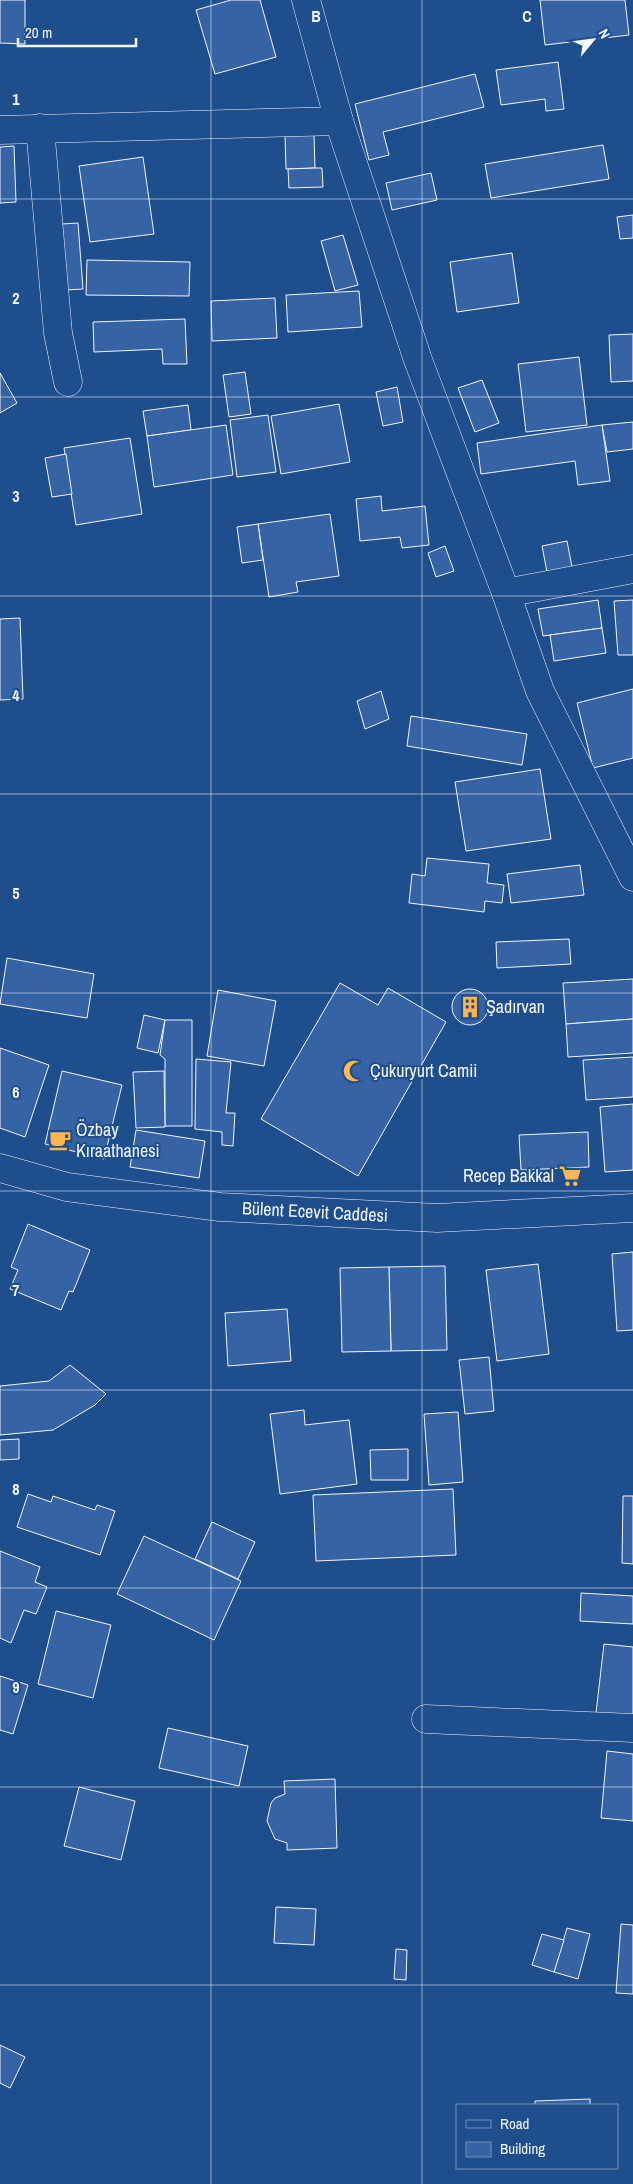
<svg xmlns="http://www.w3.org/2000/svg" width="633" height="2184" viewBox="0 0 633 2184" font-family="'Archivo Narrow',sans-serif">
<rect width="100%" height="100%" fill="#1f4e8c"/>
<g fill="#3563a3" stroke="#f2f6ff">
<polygon points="0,0 25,0 25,44 0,43"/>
<polygon points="231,0 260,0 276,57 215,74 196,10"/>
<polygon points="540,0 625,0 629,35 545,45"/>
<polygon points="558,62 564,109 546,111 545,99 501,105 496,70"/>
<polygon points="475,74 484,107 383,132 389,155 369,160 355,104"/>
<polygon points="314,135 315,168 286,169 285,136"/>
<polygon points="603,145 609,179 491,198 485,164"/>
<polygon points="14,146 16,202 0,203 0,147"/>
<polygon points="143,157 154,234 90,242 79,166"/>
<polygon points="315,168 322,168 323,187 289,188 288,169"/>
<polygon points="431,173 437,200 392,210 386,183"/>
<polygon points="633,215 633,238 620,239 617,217"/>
<polygon points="78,223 83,289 67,290 62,224"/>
<polygon points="343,235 358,285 335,291 321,241"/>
<polygon points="512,253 519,303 457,312 450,262"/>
<polygon points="87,260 190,262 189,296 86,295"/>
<polygon points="359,291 362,327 288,332 286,295"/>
<polygon points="275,298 277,338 212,341 211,301"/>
<polygon points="185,319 187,364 163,364 162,349 94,352 93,322"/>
<polygon points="633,334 633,381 611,382 609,335"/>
<polygon points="579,357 587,425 526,432 518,364"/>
<polygon points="245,372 251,414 229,417 223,375"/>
<polygon points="0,373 17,403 0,413"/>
<polygon points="482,380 499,423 475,432 458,388"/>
<polygon points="397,387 403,422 383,426 376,392"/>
<polygon points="339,404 350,462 281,474 271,416"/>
<polygon points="188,405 191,430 147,436 143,411"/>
<polygon points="268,415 276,472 237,477 230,420"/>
<polygon points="633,422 633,449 607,452 602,425"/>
<polygon points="226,425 233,475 154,487 147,436"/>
<polygon points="602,425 610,481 578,485 575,461 481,474 477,443"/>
<polygon points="130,438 142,514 76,525 64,448"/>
<polygon points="66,454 72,494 52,497 45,458"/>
<polygon points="381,496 382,511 425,506 429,545 402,548 400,537 360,541 356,499"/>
<polygon points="330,514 339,576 296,582 298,592 269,597 258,524"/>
<polygon points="258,524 263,560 242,563 237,527"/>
<polygon points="567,541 572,567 547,572 542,546"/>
<polygon points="445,546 454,571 436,577 428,553"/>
<polygon points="598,600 602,628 543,636 538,609"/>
<polygon points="633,600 633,655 618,655 614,601"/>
<polygon points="20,618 23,699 0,700 0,619"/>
<polygon points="602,628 606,653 554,661 550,635"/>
<polygon points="633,689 633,758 593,768 577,703"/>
<polygon points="381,691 389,719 365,729 357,701"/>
<polygon points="411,716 527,734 522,765 407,746"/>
<polygon points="540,769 551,839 466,851 455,782"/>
<polygon points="427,858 489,864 487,883 504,885 502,903 485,901 484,912 409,903 412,874 425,876"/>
<polygon points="580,865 584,895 511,903 507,874"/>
<polygon points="569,939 571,964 497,968 496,942"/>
<polygon points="7,958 94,974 87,1018 0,1004"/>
<polygon points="633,979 633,1019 566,1024 563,983"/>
<polygon points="340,983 378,1005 388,988 446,1022 358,1176 261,1119"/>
<circle cx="470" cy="1007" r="18"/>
<polygon points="218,990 276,1001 264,1066 207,1056"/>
<polygon points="144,1015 165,1020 158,1053 137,1048"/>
<polygon points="633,1019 633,1053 568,1057 566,1024"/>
<polygon points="165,1020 192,1020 192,1126 165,1126 165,1059 160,1055"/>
<polygon points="0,1048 49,1065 25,1137 0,1128"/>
<polygon points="633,1057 633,1097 586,1100 583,1060"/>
<polygon points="196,1059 231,1062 226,1113 235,1113 233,1146 222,1145 222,1132 195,1129"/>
<polygon points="62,1071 122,1085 104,1159 45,1144"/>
<polygon points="164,1071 165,1127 136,1128 133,1072"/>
<polygon points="633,1104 633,1170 605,1172 600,1107"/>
<polygon points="136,1130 205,1141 199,1178 130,1167"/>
<polygon points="588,1132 589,1167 521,1170 519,1135"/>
<polygon points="28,1224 90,1250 73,1292 69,1291 61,1310 10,1289 18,1270 11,1267"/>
<polygon points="633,1252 633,1330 617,1331 612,1254"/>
<polygon points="538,1264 549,1354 497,1361 486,1270"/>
<polygon points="445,1266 447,1350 391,1351 389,1267"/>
<polygon points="389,1267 391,1351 342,1352 340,1268"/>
<polygon points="287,1309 291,1361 228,1366 225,1313"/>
<polygon points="489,1357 494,1411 465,1414 459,1360"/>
<polygon points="70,1365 106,1394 95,1405 53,1430 0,1435 0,1386 49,1381"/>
<polygon points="304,1410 305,1425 349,1420 357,1484 280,1494 270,1414"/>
<polygon points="458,1412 463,1482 429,1485 424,1414"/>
<polygon points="19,1439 19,1459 0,1460 0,1440"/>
<polygon points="408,1449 408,1480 371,1480 370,1450"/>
<polygon points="453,1489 456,1555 316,1561 313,1495"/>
<polygon points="28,1494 51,1502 53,1496 95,1510 97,1505 115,1511 100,1555 17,1527"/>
<polygon points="623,1496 633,1496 633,1564 622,1563"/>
<polygon points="212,1522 255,1542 238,1579 195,1559"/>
<polygon points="144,1536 241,1581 214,1640 117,1594"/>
<polygon points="0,1551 40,1567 35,1582 47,1587 36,1614 24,1610 11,1643 0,1638"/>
<polygon points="581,1593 633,1596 633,1624 580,1621"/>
<polygon points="56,1611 111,1625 93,1698 38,1684"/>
<polygon points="604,1644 633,1647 633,1717 596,1713"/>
<polygon points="0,1676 28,1685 13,1734 0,1730"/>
<polygon points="168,1728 248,1746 239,1786 159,1768"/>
<polygon points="607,1751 633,1754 633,1821 601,1818"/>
<polygon points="335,1779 337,1848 287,1850 287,1843 275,1839 267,1821 271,1803 275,1798 285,1794 284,1781"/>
<polygon points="79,1787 135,1801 121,1860 64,1846"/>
<polygon points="276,1907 316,1909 314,1945 274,1943"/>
<polygon points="621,1924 633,1925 633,1994 616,1993"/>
<polygon points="567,1928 590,1934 578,1979 554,1972"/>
<polygon points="542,1934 564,1940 554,1972 532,1965"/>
<polygon points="396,1949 407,1950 406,1980 394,1979"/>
<polygon points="0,2045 25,2057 10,2088 0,2083"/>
<polygon points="590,2099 590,2105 535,2105 535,2101"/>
</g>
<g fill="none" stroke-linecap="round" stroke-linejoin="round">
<g stroke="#f2f6ff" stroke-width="29">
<g id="minor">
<polyline points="306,0 339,121 418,360 506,593 540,691 633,877"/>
<polyline points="40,128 58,333 68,382"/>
<polyline points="0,130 339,121"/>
<polyline points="506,593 633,569"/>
<polyline points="426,1719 633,1728"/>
</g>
</g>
<g stroke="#f2f6ff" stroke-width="29">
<polyline id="major" points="0,1168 67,1187 220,1207 437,1218 633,1208"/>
</g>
<use href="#minor" stroke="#1f4e8c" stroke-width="28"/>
<use href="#major" stroke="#1f4e8c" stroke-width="28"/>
</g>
<path fill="none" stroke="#f2f6ff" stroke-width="1" stroke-opacity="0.55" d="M211,0V2184M422,0V2184M0,199H633M0,397H633M0,596H633M0,794H633M0,993H633M0,1191H633M0,1390H633M0,1588H633M0,1787H633M0,1985H633"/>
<defs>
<g id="building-bare" transform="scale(1.725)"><path d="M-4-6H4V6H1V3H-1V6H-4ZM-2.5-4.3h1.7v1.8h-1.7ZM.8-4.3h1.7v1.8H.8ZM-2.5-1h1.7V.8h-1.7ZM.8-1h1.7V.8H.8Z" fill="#ffb74d" stroke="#1f4e8c" stroke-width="2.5" paint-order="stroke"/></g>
<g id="mosque-bare" transform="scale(1.725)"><path d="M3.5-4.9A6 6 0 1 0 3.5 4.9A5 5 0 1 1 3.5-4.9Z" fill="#ffb74d" stroke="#1f4e8c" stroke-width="2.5" paint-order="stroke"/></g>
<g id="cafe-bare" transform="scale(1.725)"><path d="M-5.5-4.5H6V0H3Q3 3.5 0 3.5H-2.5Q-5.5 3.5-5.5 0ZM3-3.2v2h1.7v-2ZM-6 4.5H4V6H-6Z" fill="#ffb74d" stroke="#1f4e8c" stroke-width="2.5" paint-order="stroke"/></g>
<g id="supermarket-bare" transform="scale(1.725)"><path d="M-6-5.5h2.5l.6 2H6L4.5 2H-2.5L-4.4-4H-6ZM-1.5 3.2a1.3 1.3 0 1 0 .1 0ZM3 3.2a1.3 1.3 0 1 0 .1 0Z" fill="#ffb74d" stroke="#1f4e8c" stroke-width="2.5" paint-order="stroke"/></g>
</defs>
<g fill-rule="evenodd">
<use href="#building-bare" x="470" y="1007"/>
<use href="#mosque-bare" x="354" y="1071"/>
<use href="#cafe-bare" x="60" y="1140"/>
<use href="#supermarket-bare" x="570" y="1176"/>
</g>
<g text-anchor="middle" stroke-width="4" stroke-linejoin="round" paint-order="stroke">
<g font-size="18" fill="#f2f6ff" stroke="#1f4e8c" text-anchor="start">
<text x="486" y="1013">Şadırvan</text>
<text x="370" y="1077">Çukuryurt Camii</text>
<text x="76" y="1136">Özbay<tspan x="76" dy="21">Kıraathanesi</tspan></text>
<text x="554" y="1182" text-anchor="end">Recep Bakkal</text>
</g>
<g font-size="18" fill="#f2f6ff" stroke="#1f4e8c">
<text transform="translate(315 1212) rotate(3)" y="6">Bülent Ecevit Caddesi</text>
</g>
</g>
<g font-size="16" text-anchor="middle" font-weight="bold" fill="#f2f6ff" stroke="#1f4e8c" stroke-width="4" stroke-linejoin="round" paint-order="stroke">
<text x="316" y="22">B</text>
<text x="527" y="22">C</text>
<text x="16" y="105">1</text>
<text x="16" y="304">2</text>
<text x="16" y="502">3</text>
<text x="16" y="701">4</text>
<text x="16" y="899">5</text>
<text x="16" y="1098">6</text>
<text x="16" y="1296">7</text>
<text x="16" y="1495">8</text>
<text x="16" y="1693">9</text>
</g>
<rect x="456" y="2104" width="162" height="65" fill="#1f4e8c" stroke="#7391ba"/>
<rect x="466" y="2120" width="25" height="8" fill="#1f4e8c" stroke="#7391ba"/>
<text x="500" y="2129" font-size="15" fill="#f2f6ff">Road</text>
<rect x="466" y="2142" width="25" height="15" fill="#3563a3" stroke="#7391ba"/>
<text x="500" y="2154" font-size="15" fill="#f2f6ff">Building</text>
<g transform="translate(593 40) rotate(61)" stroke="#1f4e8c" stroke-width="4" paint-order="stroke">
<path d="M0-4L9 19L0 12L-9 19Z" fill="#f2f6ff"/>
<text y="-8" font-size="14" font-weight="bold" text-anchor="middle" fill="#f2f6ff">N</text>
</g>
<path d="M18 38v8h118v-8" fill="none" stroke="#f2f6ff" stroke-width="2.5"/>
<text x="25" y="38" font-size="15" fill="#f2f6ff" stroke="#1f4e8c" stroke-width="4" paint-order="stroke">20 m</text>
</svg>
